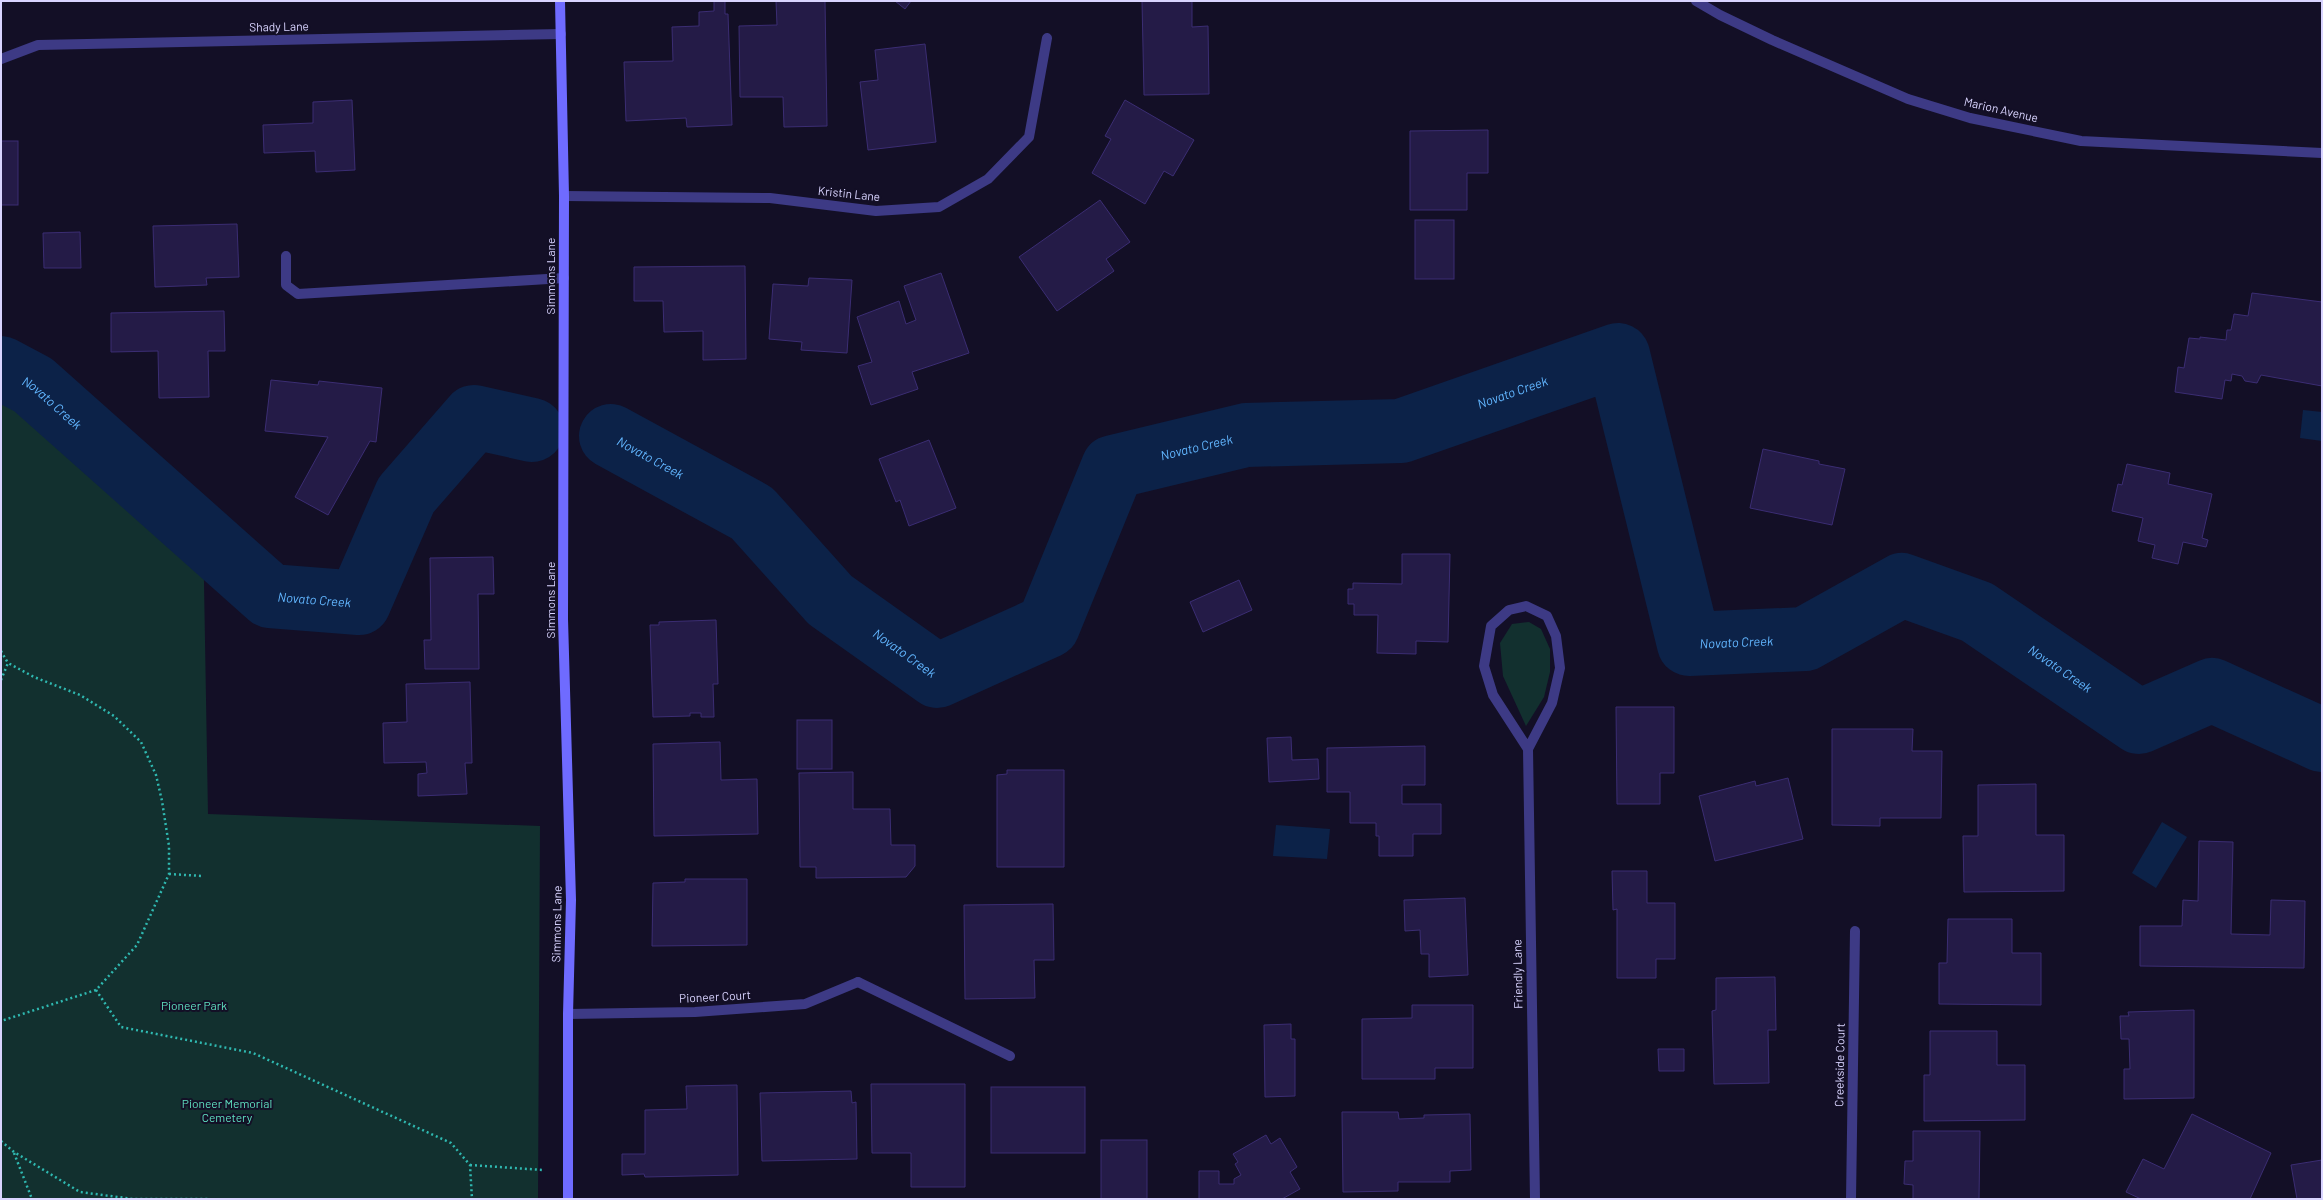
<svg xmlns="http://www.w3.org/2000/svg" width="2323" height="1200" viewBox="0 0 2323 1200" font-family="Barlow,sans-serif">
<rect width="100%" height="100%" fill="#130f26"/>
<g fill="#12302f">
<polygon points="1,393 40,426 135,447 203,525 208,814 540,826 538,1199 1,1199"/>
<polygon points="1529,622 1541,629 1550,649 1550,672 1544,697 1526,726 1503,676 1500,643 1512,624"/>
</g>
<g fill="#0c2248">
<polygon points="2303,410 2322,412 2322,441 2300,438"/>
<polygon points="2162,822 2187,837 2156,888 2132,873"/>
<polygon points="1276,825 1330,829 1327,859 1273,856"/>
</g>
<g fill="none" stroke-linecap="round" stroke-linejoin="round">
<g stroke="#0c2248" stroke-width="64">
<path id="s1" d="M1,368L33,385L270,596L359,603L406,495L474,417L532,430"/>
<path id="s2" d="M611,436L752,513L830,600L937,676L1048,626L1113,467L1246,435L1401,431L1618,355L1689,644L1805,639L1902,585L1977,612L2139,722L2212,690L2322,740"/>
</g>
</g>
<g fill="#241b47" stroke="#3b2d73">
<polygon points="714,1 725,1 725,14 728,14 732,125 687,127 686,118 626,121 624,62 673,61 672,27 699,26 699,12 714,11"/>
<polygon points="776,1 825,1 827,126 784,127 783,97 740,97 739,26 777,25"/>
<polygon points="895,1 911,1 905,9"/>
<polygon points="1142,1 1192,1 1192,27 1208,26 1209,94 1144,95"/>
<polygon points="925,44 936,142 868,150 860,82 878,80 875,50"/>
<polygon points="352,100 355,170 316,172 315,151 264,153 263,125 313,123 313,102"/>
<polygon points="1125,100 1194,140 1173,176 1164,171 1145,204 1092,173 1111,139 1105,136"/>
<polygon points="1488,130 1488,173 1467,173 1467,210 1410,210 1410,131"/>
<rect x="1" y="141" width="17" height="64"/>
<polygon points="1100,200 1130,242 1106,259 1114,271 1057,311 1019,257"/>
<rect x="1415" y="220" width="39" height="59"/>
<polygon points="237,224 239,277 206,278 207,285 155,287 153,226"/>
<polygon points="80,232 81,268 44,268 43,233"/>
<polygon points="745,266 746,359 703,360 703,331 664,332 663,301 634,301 634,267"/>
<polygon points="941,273 969,353 912,372 918,389 871,405 858,366 872,362 857,317 899,301 906,324 916,320 904,286"/>
<polygon points="809,278 852,280 847,353 801,350 802,342 769,339 773,284 808,286"/>
<polygon points="2252,293 2322,302 2322,386 2261,375 2257,383 2245,381 2242,376 2232,374 2231,381 2225,380 2222,399 2175,392 2178,367 2184,368 2189,338 2200,339 2200,337 2226,340 2227,330 2231,330 2234,314 2248,316"/>
<polygon points="224,311 225,351 208,351 209,397 159,398 158,351 111,352 111,313"/>
<polygon points="271,380 318,385 319,381 382,388 376,442 370,441 328,515 295,497 328,437 265,431"/>
<polygon points="929,440 956,508 909,526 900,500 896,502 879,459"/>
<polygon points="1763,449 1819,461 1819,464 1845,469 1832,525 1750,508"/>
<polygon points="2127,464 2170,473 2168,484 2212,494 2202,538 2208,540 2206,547 2183,542 2178,564 2152,558 2155,545 2138,541 2143,518 2112,511 2118,484 2122,485"/>
<polygon points="1402,554 1450,554 1448,642 1416,641 1416,654 1377,653 1378,615 1354,615 1354,604 1348,604 1348,589 1353,589 1353,583 1402,584"/>
<polygon points="493,557 494,594 478,594 479,669 425,669 424,640 431,640 430,558"/>
<polygon points="1239,580 1252,610 1203,632 1190,602"/>
<polygon points="716,620 718,684 713,684 714,717 701,717 701,713 690,713 690,716 653,717 650,625 659,625 659,622"/>
<polygon points="470,682 472,763 465,763 467,794 418,796 418,774 427,773 426,762 384,763 383,723 407,722 406,684"/>
<polygon points="1616,707 1674,707 1674,773 1660,773 1660,804 1617,804"/>
<rect x="797" y="720" width="35" height="49"/>
<polygon points="1832,729 1913,729 1912,751 1942,751 1941,818 1880,818 1880,826 1832,825"/>
<polygon points="1291,737 1292,760 1318,759 1319,779 1269,782 1267,738"/>
<polygon points="720,742 721,780 757,779 758,834 654,836 653,744"/>
<polygon points="1425,746 1425,785 1402,785 1402,804 1441,804 1441,834 1413,834 1413,856 1379,856 1379,836 1376,836 1376,823 1350,823 1350,792 1327,792 1327,748"/>
<polygon points="1007,770 1064,770 1064,867 997,867 997,775 1007,774"/>
<polygon points="853,772 853,809 890,809 891,845 915,845 915,866 906,877 816,878 816,867 800,867 799,773"/>
<polygon points="1788,778 1803,839 1715,861 1699,796 1755,781 1756,786"/>
<polygon points="2036,784 2036,835 2064,835 2064,891 1964,892 1963,836 1978,836 1978,785"/>
<polygon points="2199,841 2233,842 2231,934 2270,935 2271,900 2305,901 2304,968 2140,966 2140,926 2182,926 2183,900 2198,901"/>
<polygon points="1612,871 1647,871 1647,903 1675,903 1675,959 1656,959 1656,978 1617,978 1617,909 1613,910"/>
<polygon points="685,879 747,879 747,945 652,946 653,883 685,882"/>
<polygon points="1465,898 1468,975 1429,977 1429,954 1421,954 1420,930 1405,931 1404,900"/>
<polygon points="1053,904 1054,960 1034,960 1035,998 965,999 964,905"/>
<polygon points="1948,919 2012,919 2012,953 2041,953 2041,1005 1939,1004 1939,963 1947,963"/>
<polygon points="1775,977 1776,1030 1768,1030 1769,1083 1714,1084 1712,1011 1716,1010 1716,978"/>
<polygon points="1412,1005 1473,1005 1473,1068 1435,1068 1435,1079 1362,1079 1362,1019 1412,1018"/>
<polygon points="2194,1010 2194,1098 2124,1099 2124,1069 2130,1069 2129,1039 2121,1039 2120,1016 2129,1016 2128,1012"/>
<polygon points="1291,1024 1291,1039 1295,1039 1295,1096 1265,1097 1264,1025"/>
<polygon points="1930,1031 1997,1031 1997,1065 2025,1065 2025,1120 1924,1121 1924,1075 1930,1075"/>
<polygon points="1658,1049 1684,1049 1684,1071 1659,1071"/>
<polygon points="871,1084 965,1084 965,1187 911,1187 911,1153 872,1153"/>
<polygon points="737,1085 738,1175 645,1177 644,1174 622,1175 622,1154 645,1154 645,1110 687,1109 686,1086"/>
<rect x="991" y="1087" width="94" height="66"/>
<polygon points="851,1091 852,1103 856,1102 857,1159 762,1161 760,1093"/>
<polygon points="1342,1112 1398,1112 1399,1119 1424,1118 1424,1115 1470,1114 1471,1170 1450,1171 1450,1182 1398,1182 1398,1191 1343,1192"/>
<polygon points="2192,1114 2271,1153 2250,1199 2141,1199 2126,1192 2143,1159 2164,1169"/>
<polygon points="1913,1131 1980,1131 1979,1199 1913,1199 1913,1185 1904,1184 1905,1161 1913,1161"/>
<polygon points="1266,1135 1271,1144 1280,1138 1297,1167 1290,1172 1300,1189 1282,1199 1199,1199 1199,1171 1219,1171 1219,1184 1234,1184 1234,1179 1241,1175 1235,1164 1238,1162 1233,1154"/>
<rect x="1101" y="1140" width="46" height="59"/>
<polygon points="2322,1160 2322,1199 2297,1199 2291,1165"/>
</g>
<g fill="none" stroke-linecap="round" stroke-linejoin="round">
<g stroke="#2fb8b0" stroke-width="2.5" stroke-dasharray="2 3" stroke-linecap="butt">
<polyline points="1,651 8,663"/>
<polyline points="1,680 8,663 34,677 80,695 114,716 141,742 156,775 162,801 169,846 169,874 137,945 96,990 1,1021"/>
<polyline points="169,874 203,876"/>
<polyline points="96,990 121,1027 253,1053 451,1143 470,1165 472,1199"/>
<polyline points="1,1141 14,1152 80,1192 133,1199 208,1199"/>
<polyline points="14,1153 32,1199"/>
<polyline points="470,1165 543,1170"/>
</g>
<g stroke="#3d3a85" stroke-width="10">
<polyline points="286,256 286,285 298,294 564,278"/>
<polyline points="858,982 1010,1056"/>
</g>
<g stroke="#3d3a85" stroke-width="10">
<polyline points="1696,1 1720,15 1772,40 1908,99 1970,118 2081,141 2322,153"/>
<polyline points="1,59 38,45 561,34"/>
<polyline points="564,196 770,198 876,211 939,207 988,179 1029,137 1047,38"/>
<polyline points="1528,749 1493,695 1484,666 1491,626 1509,610 1526,606 1547,616 1556,636 1560,668 1552,703 1528,749 1535,1199"/>
<polyline points="568,1014 695,1012 805,1004 858,982"/>
<polyline points="1851,1199 1855,931"/>
</g>
<polyline stroke="#6f6bff" stroke-width="10" points="560,1 564,196 563,619 571,900 568,1014 568,1199"/>
</g>
<g text-anchor="middle" stroke-width="4" stroke-linejoin="round" paint-order="stroke">
<g font-size="12" fill="#d9d4ff" stroke="#130f26">
<text transform="translate(279 27) rotate(-1)" y="4">Shady Lane</text>
<text transform="translate(2001 110) rotate(13)" y="4">Marion Avenue</text>
<text transform="translate(849 194) rotate(6)" y="4">Kristin Lane</text>
<text transform="translate(551 276) rotate(-90)" y="4">Simmons Lane</text>
<text transform="translate(551 600) rotate(-90)" y="4">Simmons Lane</text>
<text transform="translate(557 924) rotate(-89)" y="4">Simmons Lane</text>
<text transform="translate(1518 974) rotate(-91)" y="4">Friendly Lane</text>
<text transform="translate(715 997) rotate(-3)" y="4">Pioneer Court</text>
<text transform="translate(1840 1065) rotate(-89)" y="4">Creekside Court</text>
</g>
<g font-size="12" fill="#5fe0c0" stroke="#130f26">
<text x="194" y="1010">Pioneer Park</text>
<text x="227" y="1108">Pioneer Memorial<tspan x="227" dy="14">Cemetery</tspan></text>
</g>
<g font-size="13" font-style="italic" fill="#62b6ff" stroke="#130f26">
<text dy="5" stroke="none"><textPath href="#s2" startOffset="1112">Novato Creek</textPath></text>
<text dy="5" stroke="none"><textPath href="#s1" startOffset="62">Novato Creek</textPath></text>
<text dy="5" stroke="none"><textPath href="#s2" startOffset="788">Novato Creek</textPath></text>
<text dy="5" stroke="none"><textPath href="#s2" startOffset="45">Novato Creek</textPath></text>
<text dy="5" stroke="none"><textPath href="#s1" startOffset="398">Novato Creek</textPath></text>
<text dy="5" stroke="none"><textPath href="#s2" startOffset="1569">Novato Creek</textPath></text>
<text dy="5" stroke="none"><textPath href="#s2" startOffset="369">Novato Creek</textPath></text>
<text dy="5" stroke="none"><textPath href="#s2" startOffset="1929">Novato Creek</textPath></text>
</g>
</g>
<rect width="2323" height="1200" fill="none" stroke="#d9d4ff" stroke-width="4"/>
</svg>
